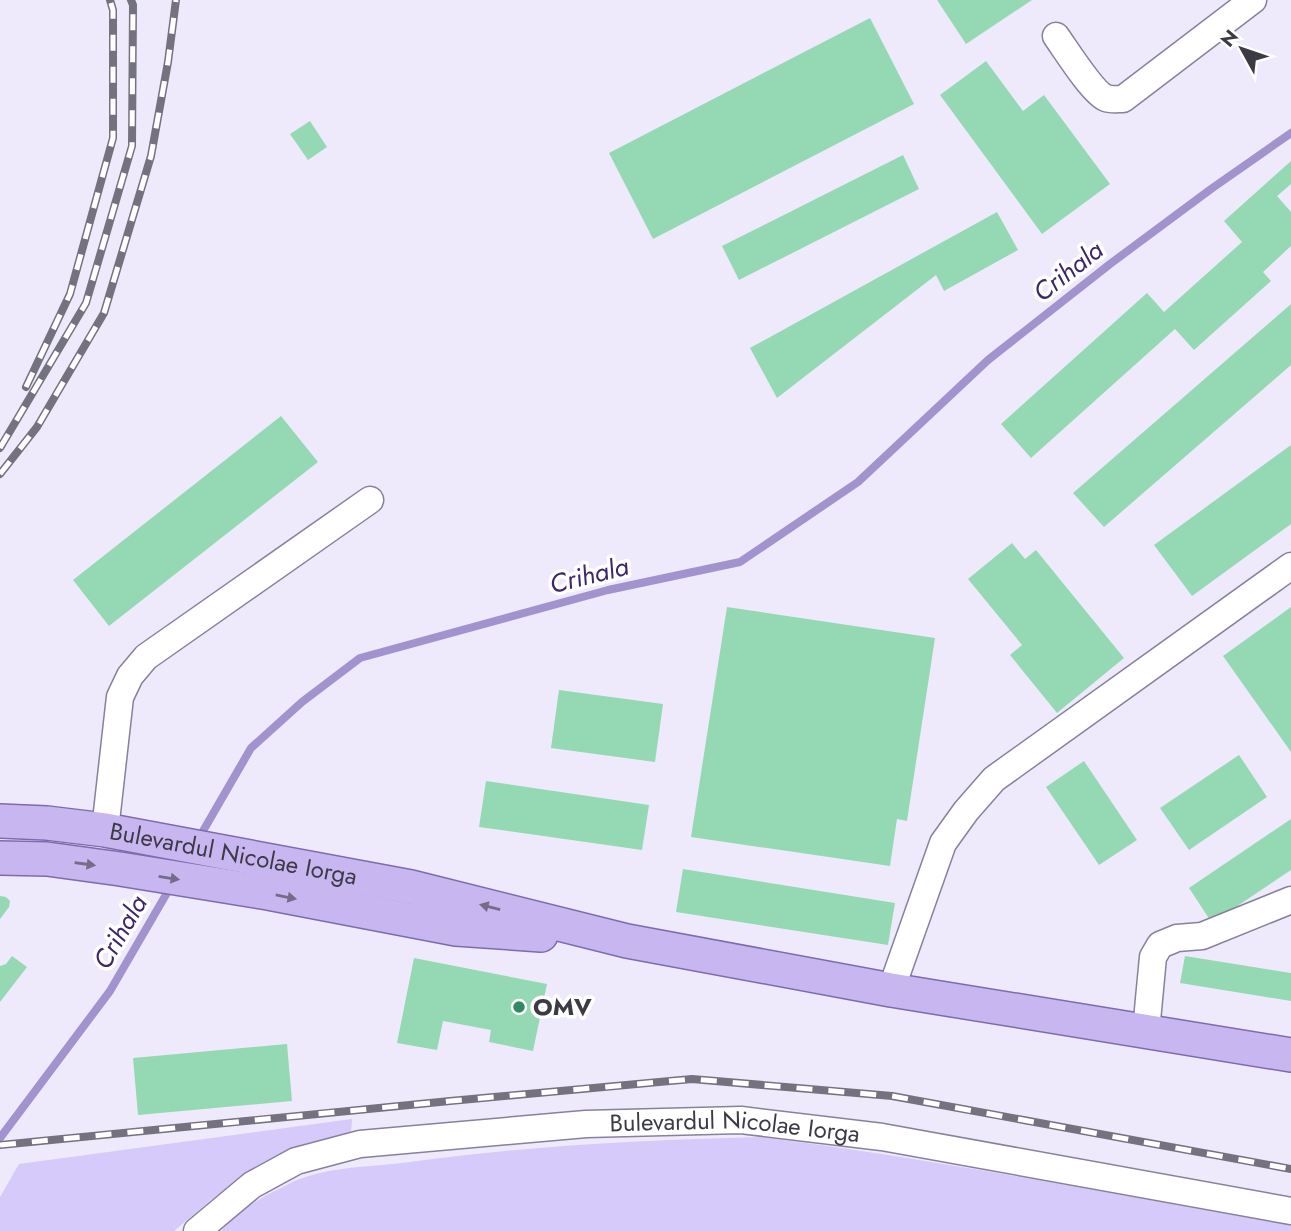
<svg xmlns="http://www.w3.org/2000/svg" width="1291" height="1231" viewBox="0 0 1291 1231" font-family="Jost,sans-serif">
<rect width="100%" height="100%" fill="#eeeafb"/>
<g fill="#d5caf9">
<polygon points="352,1119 351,1133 307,1143 274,1158 211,1200 174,1231 0,1231 0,1197 19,1164"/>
<path d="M759,1137C937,1159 1114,1195 1291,1225V1231H221C239,1211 257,1199 281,1188C287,1185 293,1181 300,1179C335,1166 373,1167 410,1162C525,1146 642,1140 759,1137Z"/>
</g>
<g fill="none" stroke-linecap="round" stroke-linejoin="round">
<g stroke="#a293ce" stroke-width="8">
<polyline points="199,838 251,748 302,702 360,658 608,590 740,562 858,482 988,360 1110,264 1211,189 1291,133"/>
<polyline points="0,1138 110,991 171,886"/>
</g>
</g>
<g fill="#95d9b4">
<polygon points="937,0 1032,0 966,44"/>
<polygon points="870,18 914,104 653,239 609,153"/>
<polygon points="986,61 1023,111 1044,95 1110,184 1042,234 940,95"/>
<polygon points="310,121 327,147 308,160 290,134"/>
<polygon points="903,155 919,189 739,280 722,246"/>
<polygon points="1291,161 1291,184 1277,196 1291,212 1291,246 1263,272 1271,281 1194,350 1175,329 1031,458 1001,424 1147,293 1164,312 1242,242 1224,221"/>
<polygon points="997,212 1018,250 944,291 936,275 777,398 750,348"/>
<polygon points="1291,304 1291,365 1104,527 1073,493"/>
<polygon points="281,416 318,462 109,626 73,580"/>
<polygon points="1291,445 1291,524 1192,596 1154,545"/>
<polygon points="1012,543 1025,559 1036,550 1124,658 1057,713 1010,655 1022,645 968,579"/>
<polygon points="727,607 935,638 907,821 897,819 890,866 691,837"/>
<polygon points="1291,607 1291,752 1223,656"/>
<polygon points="559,690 663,704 655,762 551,748"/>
<polygon points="1239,755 1267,797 1189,850 1160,808"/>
<polygon points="1084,761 1137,840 1099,865 1046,787"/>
<polygon points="486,781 649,805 642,850 479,827"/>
<polygon points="1291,819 1291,870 1212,923 1189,888"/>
<polygon points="683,869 895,903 888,945 676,912"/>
<polygon points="0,896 6,897 10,901 9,907 0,919"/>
<polygon points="12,956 27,967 0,1002 0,966 6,964"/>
<polygon points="1185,956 1291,973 1291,1001 1180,983"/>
<polygon points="414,958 547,984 533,1051 489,1042 491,1030 443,1021 437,1050 397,1043"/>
<polygon points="287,1044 292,1101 138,1115 133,1058"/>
</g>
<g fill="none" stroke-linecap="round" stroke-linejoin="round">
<g stroke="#87819b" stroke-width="29">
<g id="minor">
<path d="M1056,36C1066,50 1093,93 1106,98C1111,100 1118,99 1123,99L1253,0"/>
<polyline points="105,830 120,697 130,676 146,657 370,500"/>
<polyline points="891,990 943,843 966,811 994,779 1291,566"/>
<polyline points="1146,1031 1153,957 1160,945 1177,938 1202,936 1291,900"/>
<path id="s1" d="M197,1231L252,1185L296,1161L360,1144L586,1124L741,1120L882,1137L1291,1211"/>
</g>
</g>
<g stroke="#7e6bae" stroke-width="36">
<g id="major">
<path id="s2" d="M0,821L47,823L105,830L411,887L627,941L891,990L1291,1055"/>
<polyline points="0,858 47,859 120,869 268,893 456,929 541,935"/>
</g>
</g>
<use href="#minor" stroke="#fff" stroke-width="26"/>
<use href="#major" stroke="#c7b6f0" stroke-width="33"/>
<g stroke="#75727f" stroke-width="8">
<g id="rail">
<polyline points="26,387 70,294 113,138 113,10 110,0"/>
<polyline points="0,448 86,303 132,146 133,5 131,0"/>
<polyline points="0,474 37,427 104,313 151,156 168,62 176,0"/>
<polyline points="0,1145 450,1101 692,1079 892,1096 1291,1169"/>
</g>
</g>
<use href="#rail" stroke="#fff" stroke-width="5" stroke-dasharray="16" stroke-linecap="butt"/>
</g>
<defs><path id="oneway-solid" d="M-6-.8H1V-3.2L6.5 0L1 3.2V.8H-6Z" transform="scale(1.75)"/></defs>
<g fill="#746c89">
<use href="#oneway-solid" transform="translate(85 864) rotate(8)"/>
<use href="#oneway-solid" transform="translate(169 878) rotate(9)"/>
<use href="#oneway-solid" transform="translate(286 897) rotate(11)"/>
<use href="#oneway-solid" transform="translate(490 907) rotate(-166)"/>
</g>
<circle fill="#308b62" stroke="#fff" stroke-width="2.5" cx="519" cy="1007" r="7"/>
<g text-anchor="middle" stroke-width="7" stroke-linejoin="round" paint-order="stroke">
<g font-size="24" fill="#3c3a45" stroke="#fff">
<text dy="8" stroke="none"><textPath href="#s2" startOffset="236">Bulevardul Nicolae Iorga</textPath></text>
<text dy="8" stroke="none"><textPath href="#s1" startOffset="564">Bulevardul Nicolae Iorga</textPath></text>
</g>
<g font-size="24" font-weight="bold" fill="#3c3a45" stroke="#fff" text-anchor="start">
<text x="533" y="1015">OMV</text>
</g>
<g font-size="26" font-style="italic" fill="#3d256a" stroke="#fff">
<text transform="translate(1068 271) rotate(-38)" y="9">Crihala</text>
<text transform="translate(589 575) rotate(-14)" y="9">Crihala</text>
<text transform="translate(120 932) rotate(-60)" y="9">Crihala</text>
</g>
</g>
<g transform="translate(1242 49) rotate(310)" stroke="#ffffff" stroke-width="5" paint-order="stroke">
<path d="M0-5L12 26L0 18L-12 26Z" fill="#3c3a45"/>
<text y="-10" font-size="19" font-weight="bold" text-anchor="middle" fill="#3c3a45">N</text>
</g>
</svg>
